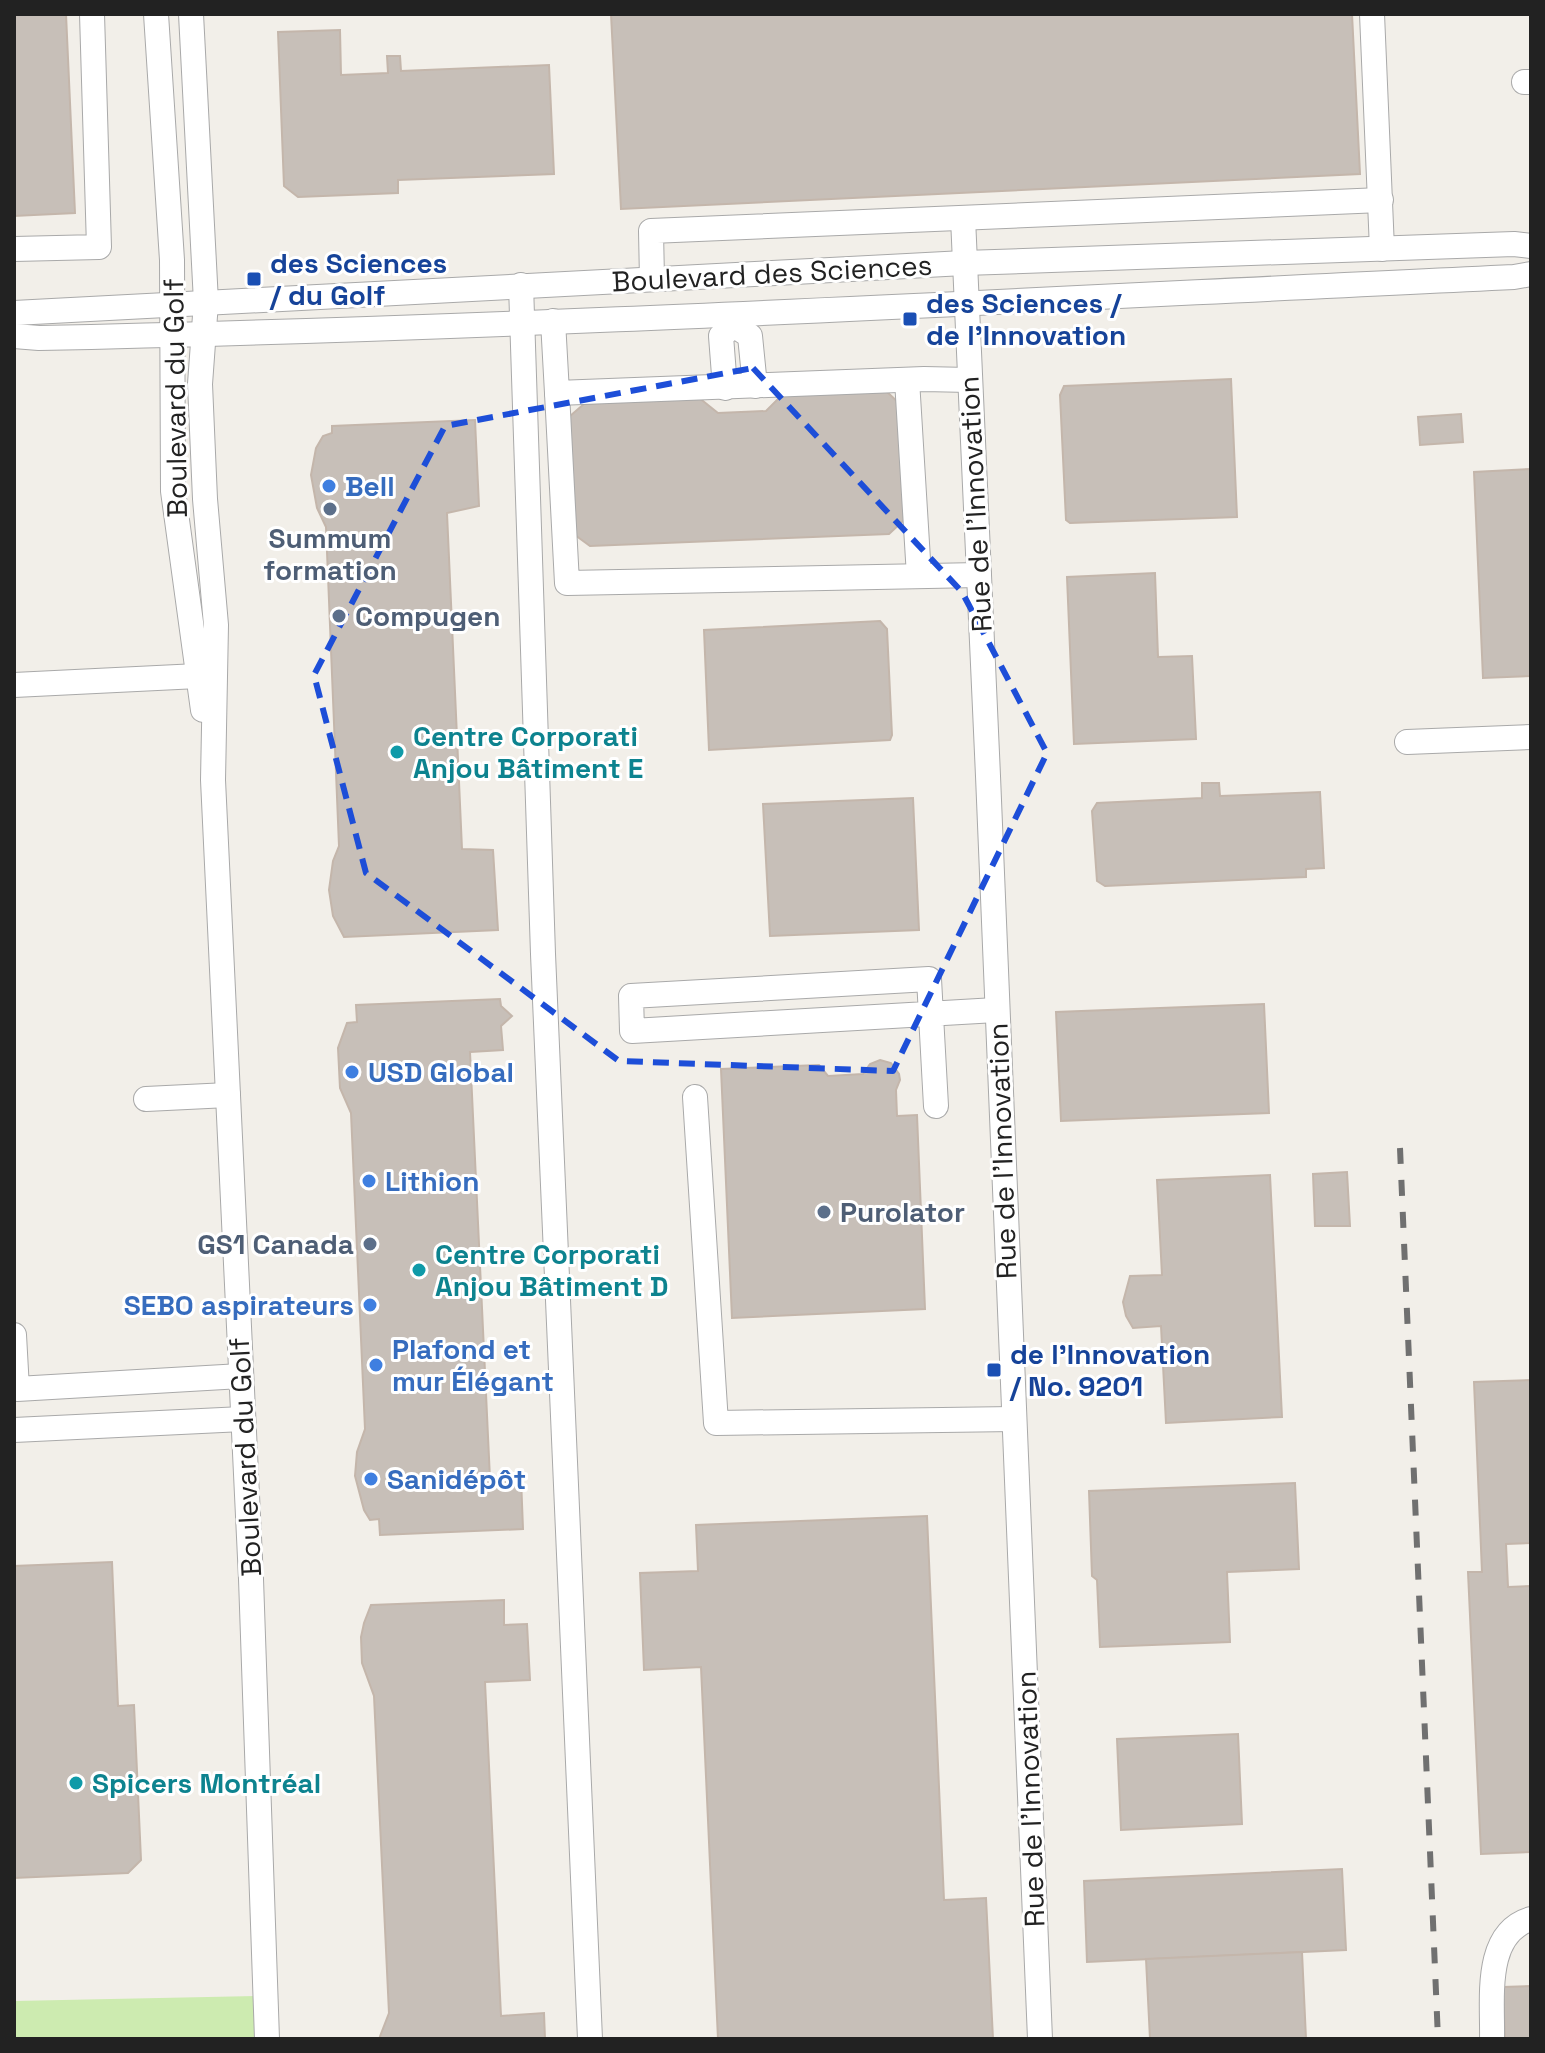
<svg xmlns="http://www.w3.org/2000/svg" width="1545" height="2053" viewBox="0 0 1545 2053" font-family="'Space Grotesk',sans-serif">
<rect width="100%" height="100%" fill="#f2efe9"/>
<polygon fill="#cdebb0" points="257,1996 259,2039 14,2039 14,2001"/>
<g fill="#c7bfb8" stroke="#c4b6ab" stroke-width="2">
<polygon points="14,14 66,14 75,213 14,216"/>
<polygon points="611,14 1352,14 1360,174 621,209"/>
<polygon points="340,30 341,75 388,73 387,56 400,56 401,71 549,65 554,174 398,180 398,193 298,197 284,186 278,32"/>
<polygon points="1231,379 1237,517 1070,523 1066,520 1060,395 1064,386"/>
<polygon points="885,390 902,406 905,519 889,534 590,546 575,535 569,417 584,404 698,397 718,413 766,411 783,394"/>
<polygon points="1461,414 1463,442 1420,445 1418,417"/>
<polygon points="475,420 479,506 447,513 462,849 493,850 498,930 344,937 333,916 329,890 333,861 339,846 326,527 317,508 311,475 316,448 323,436 332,433 332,426"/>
<polygon points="1531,469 1531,676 1483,678 1474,472"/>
<polygon points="1155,573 1158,657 1192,656 1196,739 1074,744 1067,577"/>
<polygon points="880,621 887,629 892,735 890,740 709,750 704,630"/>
<polygon points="1202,783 1219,783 1220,796 1320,792 1324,868 1306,869 1306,877 1105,886 1097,881 1092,811 1097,803 1202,798"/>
<polygon points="913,798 919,930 770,936 763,804"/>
<polygon points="500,999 501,1006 512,1016 501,1026 503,1050 470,1052 490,1479 521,1478 523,1529 380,1535 379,1519 370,1520 364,1510 355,1476 357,1452 365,1429 351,1113 340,1088 338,1048 347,1023 357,1022 356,1005"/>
<polygon points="1264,1004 1269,1113 1061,1121 1056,1012"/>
<polygon points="880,1060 891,1063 899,1074 900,1080 896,1090 897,1116 917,1115 925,1309 732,1318 721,1069 819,1065 828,1076 863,1074 870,1064"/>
<polygon points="1347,1172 1350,1226 1315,1226 1313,1174"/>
<polygon points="1270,1175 1282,1417 1166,1423 1161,1326 1133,1328 1126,1316 1123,1302 1130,1276 1162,1275 1157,1180"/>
<polygon points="1531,1380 1531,1543 1506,1544 1508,1587 1531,1586 1531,1852 1481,1854 1468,1572 1482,1572 1474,1382"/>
<polygon points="1295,1483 1299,1569 1227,1572 1230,1642 1100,1647 1097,1580 1092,1576 1089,1491"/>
<polygon points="927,1516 944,1900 986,1898 993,2039 718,2039 701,1667 644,1670 640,1573 698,1571 696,1525"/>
<polygon points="112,1562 118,1706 134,1705 141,1860 128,1873 14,1878 14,1566"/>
<polygon points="504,1600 504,1625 527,1624 530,1680 485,1682 501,2016 544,2013 545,2039 379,2039 389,2013 374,1696 362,1663 361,1637 364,1623 371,1605"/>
<polygon points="1238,1734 1242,1824 1121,1830 1117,1739"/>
<polygon points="1342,1869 1346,1950 1087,1962 1084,1881"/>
<polygon points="1302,1952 1306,2039 1150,2039 1146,1959"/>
<polygon points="1531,1986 1531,2039 1505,2039 1503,1987"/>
</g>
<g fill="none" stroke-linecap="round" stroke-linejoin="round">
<g stroke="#a9a9a9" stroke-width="26">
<g id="minor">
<polyline points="156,14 172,260 173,491 203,710"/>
<polyline points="191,14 206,302 200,384 205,499 216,625 213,780 251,1579 267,2039"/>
<polyline points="1372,14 1382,249"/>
<polyline points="1524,82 1531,82"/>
<polyline points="963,218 988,776 1040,2039"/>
<polyline points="14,249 99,247 92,14"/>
<polyline points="652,279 651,231 1381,200"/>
<polyline points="521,285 543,954 590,2039"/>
<polyline points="14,313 964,263 1514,244 1531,246"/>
<polyline points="553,321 557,393 924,379 969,380"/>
<polyline points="734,325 750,336 755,386"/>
<path d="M14,336L39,338C531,328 1023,300 1514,277L1531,274"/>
<polyline points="907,380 919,576"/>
<polyline points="725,388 721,336 734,325"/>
<polyline points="557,393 567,583 979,575"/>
<polyline points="14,685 198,676"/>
<polyline points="1407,742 1531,737"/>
<polyline points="695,1097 716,1423 1014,1419"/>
<polyline points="146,1099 228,1095"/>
<polyline points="936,1106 929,979 631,996 632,1031 996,1010"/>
<polyline points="14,1335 17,1389 241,1376"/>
<polyline points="14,1430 243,1419"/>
<path d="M1492,2039C1493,2000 1483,1933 1531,1919"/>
</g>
</g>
<use href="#minor" stroke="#fff" stroke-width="24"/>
<polyline stroke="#707070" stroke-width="6" stroke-dasharray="16 16" stroke-linecap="butt" points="1400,1148 1438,2039"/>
</g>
<path fill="none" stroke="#1d4ed8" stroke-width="6" stroke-dasharray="16 10" stroke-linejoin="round" d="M753,368L962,592L1047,753L893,1071L619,1061L366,873L314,675L445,426Z"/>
<g fill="#1a4fb4" stroke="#fff" stroke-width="3">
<rect x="246" y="271" width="16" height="16" rx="4"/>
<rect x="902" y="311" width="16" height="16" rx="4"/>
<rect x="986" y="1362" width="16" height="16" rx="4"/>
</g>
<g fill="#3f7fe0" stroke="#fff" stroke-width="3">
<circle cx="329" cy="486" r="8"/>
<circle cx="352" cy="1072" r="8"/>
<circle cx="369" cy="1181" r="8"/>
<circle cx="370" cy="1305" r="8"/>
<circle cx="376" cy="1365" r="8"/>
<circle cx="371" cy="1479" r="8"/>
</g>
<g fill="#5c6f8a" stroke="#fff" stroke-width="3">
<circle cx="330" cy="509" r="8"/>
<circle cx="339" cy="616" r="8"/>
<circle cx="824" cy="1212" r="8"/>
<circle cx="370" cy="1244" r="8"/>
</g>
<g fill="#0f9aa8" stroke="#fff" stroke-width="3">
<circle cx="397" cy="752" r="8"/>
<circle cx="419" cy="1270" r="8"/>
<circle cx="76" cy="1783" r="8"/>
</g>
<g text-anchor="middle" stroke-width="6" stroke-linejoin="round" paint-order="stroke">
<g font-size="28" font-weight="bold" fill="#164399" stroke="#fff" text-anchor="start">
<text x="270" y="273">des Sciences<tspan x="270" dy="32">/ du Golf</tspan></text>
<text x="926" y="313">des Sciences /<tspan x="926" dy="32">de l'Innovation</tspan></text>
<text x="1010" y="1364">de l'Innovation<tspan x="1010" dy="32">/ No. 9201</tspan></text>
</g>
<g font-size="28" fill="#222" stroke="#fff">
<text transform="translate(772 273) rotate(-3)" y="10">Boulevard des Sciences</text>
<text transform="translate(175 398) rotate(-91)" y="10">Boulevard du Golf</text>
<text transform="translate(975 504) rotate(-93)" y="10">Rue de l'Innovation</text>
<text transform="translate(1002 1151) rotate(-92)" y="10">Rue de l'Innovation</text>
<text transform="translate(245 1457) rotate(-93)" y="10">Boulevard du Golf</text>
<text transform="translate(1030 1799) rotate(-92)" y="10">Rue de l'Innovation</text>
</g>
<g font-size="28" font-weight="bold" fill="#366cbe" stroke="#fff" text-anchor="start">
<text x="345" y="496">Bell</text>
<text x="368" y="1082">USD Global</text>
<text x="385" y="1191">Lithion</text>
<text x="354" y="1315" text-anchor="end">SEBO aspirateurs</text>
<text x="392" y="1359">Plafond et<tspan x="392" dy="32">mur Élégant</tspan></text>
<text x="387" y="1489">Sanidépôt</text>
</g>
<g font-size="28" font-weight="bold" fill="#4e5e75" stroke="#fff" text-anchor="start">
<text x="330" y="548" text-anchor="middle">Summum<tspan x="330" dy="32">formation</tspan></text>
<text x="355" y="626">Compugen</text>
<text x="840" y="1222">Purolator</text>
<text x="354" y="1254" text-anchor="end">GS1 Canada</text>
</g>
<g font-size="28" font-weight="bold" fill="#0d838f" stroke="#fff" text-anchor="start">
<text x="413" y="746">Centre Corporati<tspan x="413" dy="32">Anjou Bâtiment E</tspan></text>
<text x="435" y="1264">Centre Corporati<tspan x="435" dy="32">Anjou Bâtiment D</tspan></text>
<text x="92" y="1793">Spicers Montréal</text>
</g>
</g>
<rect width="1545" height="2053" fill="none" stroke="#222222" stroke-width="32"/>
</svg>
